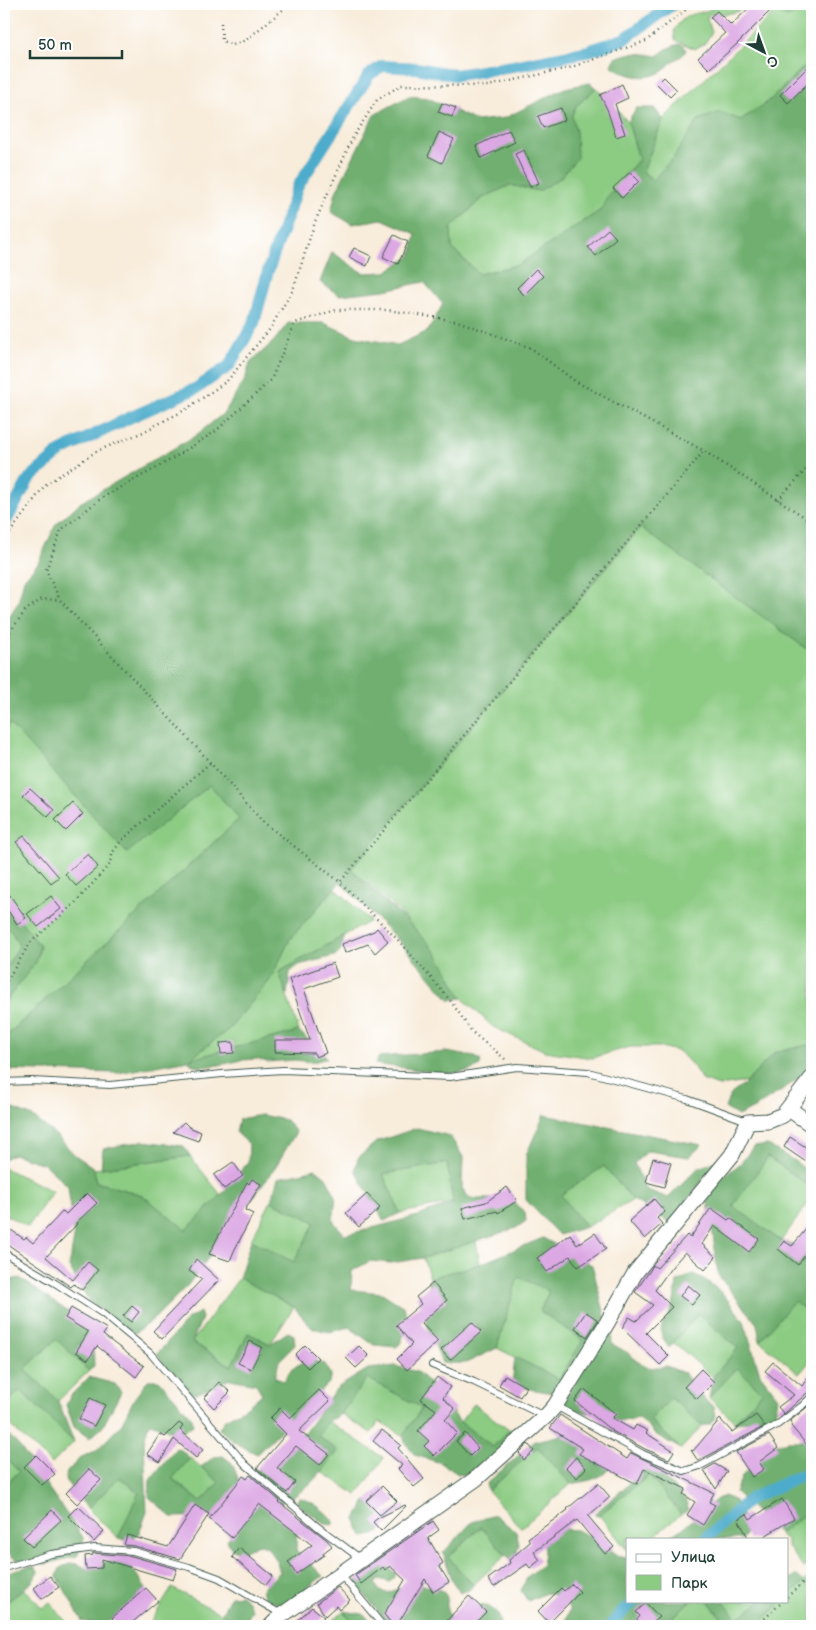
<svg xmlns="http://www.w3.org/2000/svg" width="816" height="1630" viewBox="0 0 816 1630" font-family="'Balsamiq Sans',sans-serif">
<rect width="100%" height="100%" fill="#fff"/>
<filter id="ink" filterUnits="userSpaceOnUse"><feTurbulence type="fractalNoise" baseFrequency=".02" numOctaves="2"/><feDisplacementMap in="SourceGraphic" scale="10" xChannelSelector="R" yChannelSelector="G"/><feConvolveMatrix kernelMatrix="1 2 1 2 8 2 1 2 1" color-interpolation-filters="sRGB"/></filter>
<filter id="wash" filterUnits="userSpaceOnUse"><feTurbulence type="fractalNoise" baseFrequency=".0096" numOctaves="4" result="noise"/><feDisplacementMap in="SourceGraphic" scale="20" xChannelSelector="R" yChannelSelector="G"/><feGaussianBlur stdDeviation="1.12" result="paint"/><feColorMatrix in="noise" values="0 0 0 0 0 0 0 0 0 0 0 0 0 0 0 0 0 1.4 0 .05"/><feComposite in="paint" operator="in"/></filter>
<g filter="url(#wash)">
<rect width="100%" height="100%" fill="#f8ecda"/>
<g fill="#8bcb82" stroke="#55845b">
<path d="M715,4H741L742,9C733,15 720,13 709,14L707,19L712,32L705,43L695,49L675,40L674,30C679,23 684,16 693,14C704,11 706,14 715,4Z"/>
<polygon points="807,4 812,4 812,59 768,102 740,120 720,112 674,157 653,180 643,172 663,119 779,8 781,14 798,12"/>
<polygon points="596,88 628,122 639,159 607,198 601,210 518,265 479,274 452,248 451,228 481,199 510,185 539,191 576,132 571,116 576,106"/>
<polygon points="641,527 812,653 812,1044 774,1053 747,1082 719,1086 702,1080 693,1066 680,1052 661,1047 630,1047 592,1058 545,1051 493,1027 462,998 437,954 399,911 351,869"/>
<polygon points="9,722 127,852 210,785 239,819 4,1038 4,1003 36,962 40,947 4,899 4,735"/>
<polygon points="335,888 370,921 279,972 299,1031 189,1060 230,1028 270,980 290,939"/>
<polygon points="4,922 13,934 19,946 4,971"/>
<polygon points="190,1156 221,1195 186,1230 142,1195 96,1182 94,1169"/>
<polygon points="768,1156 812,1188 812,1198 781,1241 732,1206"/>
<polygon points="447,1163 453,1203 400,1213 383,1174"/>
<polygon points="604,1166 633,1200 586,1227 560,1195"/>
<polygon points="4,1168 53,1191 28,1227 4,1214"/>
<polygon points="271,1201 315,1222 294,1263 251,1240"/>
<polygon points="476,1241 480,1264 430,1278 423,1258"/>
<polygon points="518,1276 549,1291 540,1311 584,1340 559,1380 497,1348"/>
<polygon points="239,1278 294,1307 270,1344 248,1333 232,1366 192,1342"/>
<polygon points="794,1300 812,1316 812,1359 799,1374 760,1341"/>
<polygon points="698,1313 738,1348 713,1377 673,1342"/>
<polygon points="56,1339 89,1371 58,1401 25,1369"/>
<polygon points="737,1368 762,1392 735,1422 709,1398"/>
<polygon points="367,1377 422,1408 403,1435 379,1421 371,1433 341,1414"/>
<polygon points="20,1390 74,1442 52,1464 4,1420 4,1407"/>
<polygon points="671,1397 702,1426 681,1449 650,1420"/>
<polygon points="474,1404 509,1430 493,1447 460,1422"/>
<polygon points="328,1421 384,1458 357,1495 322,1472 338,1451 318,1436"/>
<polygon points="537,1447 571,1484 521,1528 488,1491"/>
<polygon points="4,1457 19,1471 4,1487"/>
<polygon points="190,1458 219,1482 201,1502 172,1478"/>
<polygon points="649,1475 681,1514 651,1539 627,1539 627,1550 599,1515"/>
<polygon points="119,1477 139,1493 118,1538 88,1509"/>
<polygon points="812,1508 812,1563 803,1568 787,1545 787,1539 783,1539 780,1534"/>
<polygon points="481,1527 506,1555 473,1585 448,1557"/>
<polygon points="812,1574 812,1626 758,1626 761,1622 783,1601 787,1601 787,1597"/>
<polygon points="172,1588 235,1621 232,1626 148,1626"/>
<polygon points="25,1589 42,1608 50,1602 68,1624 64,1626 4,1626 4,1604"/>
<polygon points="690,1601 708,1601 724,1621 718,1626 664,1626"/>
<polygon points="723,1601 761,1601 737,1619"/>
<polygon points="343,1611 357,1626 327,1626"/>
</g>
<g fill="#70af70" stroke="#487652">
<polygon points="659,4 683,4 674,11 666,13 657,9"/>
<polygon points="783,4 807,4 798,12 787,17 781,14 779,8"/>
<path d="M679,44L684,46L686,50C683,57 677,58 672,62C668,65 667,68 663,71C646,81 627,77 611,65L614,59C629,51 641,53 657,56L668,48Z"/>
<path d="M812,59V653L640,527L351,869C379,898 412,921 437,954C446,967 454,983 462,998L450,1000L399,941L340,882L290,939L270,980L230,1028L190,1059L299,1031L327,1058L313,1062L295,1060L267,1062L257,1059L242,1060L219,1065L200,1067L191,1064L189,1060L118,1073L4,1070V1038L239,819L210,785L127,853L9,723L4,735V624L18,603L24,579L38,563L56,524L80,503L195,436L224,413L245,380L250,363L274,341L288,323H324L355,337L398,345L428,331L443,304L424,282L385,290L339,295L320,282L332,252L363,273L386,272L411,256L416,234L382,219L352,224L331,212L336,192L374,115L409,96L428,98L476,121L505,118L565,88L590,83L596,88L576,106L572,116L576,132L577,158L560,178L539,191L510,185L481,199L451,228L452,248L479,274L518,265L601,210L607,198L639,159L628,122L636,108H654L663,119L643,172L653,180L674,157L698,120L720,112L741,120L768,102Z"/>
<polygon points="4,899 40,946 36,962 4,1003 4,971 19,946 13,934 4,922"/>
<polygon points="345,935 340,952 334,956 299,965 290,972 287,995 279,972"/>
<polygon points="812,1044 812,1070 756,1107 738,1116 725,1108 730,1095 747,1082 774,1053"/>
<polygon points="446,1052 475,1057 481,1061 479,1067 468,1071 448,1074 375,1064 379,1057"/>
<polygon points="4,1105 33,1117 57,1136 75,1155 94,1168 96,1182 142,1195 186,1230 221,1195 248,1162 249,1144 236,1132 239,1119 261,1115 286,1120 296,1132 273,1171 188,1285 156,1317 135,1333 127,1330 89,1301 69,1267 74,1238 68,1186 44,1164 13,1154 4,1159"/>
<polygon points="544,1115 702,1145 689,1157 648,1151 634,1163 645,1189 668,1198 697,1169 718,1160 671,1223 633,1200 604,1166 561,1195 586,1227 559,1235 526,1200 526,1155"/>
<polygon points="417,1128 450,1136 463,1157 462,1188 470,1199 508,1199 525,1212 526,1221 516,1228 423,1258 391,1263 370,1261 352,1271 351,1290 382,1293 404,1307 409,1322 400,1344 396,1347 374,1345 349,1327 330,1332 312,1328 294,1307 239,1278 251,1240 294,1262 315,1222 271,1201 278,1178 316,1169 326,1177 336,1196 333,1221 345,1235 418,1216 453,1203 447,1163 383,1174 400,1213 384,1221 355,1170 358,1158 376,1142"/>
<polygon points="142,1141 184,1146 190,1156 101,1168 103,1149"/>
<path d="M768,1145C780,1153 799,1162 809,1173C813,1177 812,1183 812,1188L768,1157L733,1206L781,1241L812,1250V1316L794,1301L760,1341L757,1324L718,1275L711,1218L706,1194L714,1184L741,1163L753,1147Z"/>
<polygon points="543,1238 592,1265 606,1319 559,1394 512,1386 515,1357 559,1379 583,1340 540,1311 549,1291 518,1277 497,1348 466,1363 442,1363 427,1324 430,1278 480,1264"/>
<path d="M693,1274L706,1280L723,1294L744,1321L760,1374L778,1397L775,1415L770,1419L735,1422L762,1392L737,1368L709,1398L713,1377L738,1348L698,1314L669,1348C652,1325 667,1325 673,1305C675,1298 676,1290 677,1282Z"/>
<polygon points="20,1278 91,1328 93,1341 94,1366 89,1371 56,1339 25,1369 58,1401 74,1442 20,1390 4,1407 4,1281"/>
<polygon points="200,1312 202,1318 192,1342 231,1366 248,1333 270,1344 288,1332 294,1335 295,1345 279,1361 275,1378 284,1381 291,1370 306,1359 325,1364 331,1374 329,1383 257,1454 237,1444 219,1429 225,1419 247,1407 262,1394 256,1384 230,1379 196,1394 188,1392 177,1376 162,1363 157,1354 187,1320"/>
<polygon points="611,1323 612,1344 628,1353 645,1367 658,1368 666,1366 684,1373 706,1401 714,1407 716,1416 710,1424 702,1426 671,1398 650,1420 681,1449 653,1433 647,1425 639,1418 620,1421 560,1406"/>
<path d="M395,1366L417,1372L435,1388L460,1422L493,1447L509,1430L521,1426L524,1429L473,1476L458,1474L441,1463L415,1455L405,1443L403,1435L422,1408L367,1378L341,1414L328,1421L318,1436L338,1451C323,1471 300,1500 274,1504L250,1485L252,1474L276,1458L308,1428L337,1388L368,1369Z"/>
<polygon points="89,1377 115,1384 121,1392 102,1428 89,1438 74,1427 66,1405 71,1395"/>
<path d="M148,1380H159L192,1418L193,1425C174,1441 168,1426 149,1423L144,1441L147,1512L139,1533L129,1541L118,1538L139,1492L119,1477L88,1509L65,1480L67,1472L80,1458L98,1449L121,1425L134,1399Z"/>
<polygon points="4,1430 20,1447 84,1539 77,1556 46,1564 16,1560 4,1549 4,1487 19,1471 4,1457"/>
<path d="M577,1432L610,1467C602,1480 585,1481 571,1484L537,1447L488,1491L486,1484L535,1441Z"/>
<polygon points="787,1441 812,1441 812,1508 780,1534 735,1492 743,1475 753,1464 771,1446"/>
<polygon points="176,1448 184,1452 190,1458 172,1479 201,1502 219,1482 201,1467 214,1457 223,1456 232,1463 241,1486 217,1516 172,1517 149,1497 150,1480"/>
<polygon points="649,1467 676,1489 688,1503 687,1511 681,1514 649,1475 599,1515 594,1514"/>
<polygon points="725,1496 735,1501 749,1528 742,1539 665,1539 682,1529 717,1499"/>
<path d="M299,1498C309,1498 330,1514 334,1523L332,1525L325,1524L299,1505L296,1501Z"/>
<polygon points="258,1501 297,1527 296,1550 323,1576 282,1607 264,1597 262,1589 280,1572 277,1562 267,1547 258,1544 240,1553 231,1548 227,1540"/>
<polygon points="366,1501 380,1515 373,1523 381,1531 374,1535 364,1537 358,1528 356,1519"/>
<polygon points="495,1515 516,1532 519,1544 515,1559 511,1559 506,1555 481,1527 448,1557 473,1585 469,1590 460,1593 453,1582 443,1553 472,1522"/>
<polygon points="553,1528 576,1530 602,1542 615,1555 627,1557 627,1601 690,1601 664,1626 563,1626 570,1610 561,1596 546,1593 528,1601 521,1591 527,1577 542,1565 544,1552 542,1535"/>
<path d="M104,1562L116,1563L131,1567L146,1588L112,1618L104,1626H103L82,1621L57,1576L60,1568C70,1563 77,1561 86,1569L102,1568Z"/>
<polygon points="385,1565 395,1573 395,1577 390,1582 379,1579 375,1584 380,1591 388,1593 414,1582 443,1591 447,1597 447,1610 451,1624 455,1626 390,1626 355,1583 368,1569"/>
<polygon points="30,1566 36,1568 39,1572 32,1582 4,1604 4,1573"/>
<polygon points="796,1575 804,1582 787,1597 787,1581"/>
<polygon points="241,1595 248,1601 252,1611 243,1626 232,1626 235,1621 221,1614 231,1596"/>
<polygon points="708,1601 723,1601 737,1619 761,1601 783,1601 761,1622 758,1626 718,1626 724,1621"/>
<path d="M482,1604C494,1608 500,1613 501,1626H470L472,1624L475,1614Z"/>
<polygon points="343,1611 363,1614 377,1626 357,1626"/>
</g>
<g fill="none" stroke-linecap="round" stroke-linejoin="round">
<g stroke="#4daccb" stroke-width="12">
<polyline points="4,525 29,479 61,451 129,418 197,388 229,366 254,323 268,271 298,186 369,75 382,66 416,68 456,75 519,65 585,52 624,39 673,4"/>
<polyline points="705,1539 750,1499 802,1475 812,1469"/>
<polyline points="610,1626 622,1612 634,1601"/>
</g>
</g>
<g id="blocks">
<g fill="#dca8e4">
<polygon points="753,4 777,4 737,44 709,69 698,58 725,33 710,17 717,11 731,25"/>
<polygon points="812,63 812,79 788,103 780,95"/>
<polygon points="664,77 677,90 670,97 657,84"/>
<polygon points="622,84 628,98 615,104 625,134 616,137 607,109 600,95"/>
<polygon points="442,103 456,108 452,117 438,112"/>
<polygon points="561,108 565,120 543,128 538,116"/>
<polygon points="509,130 515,142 481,158 476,146"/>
<polygon points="439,132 454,139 442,163 428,156"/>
<polygon points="524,150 539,183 530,187 515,154"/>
<polygon points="630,172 639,181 622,198 613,188"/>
<polygon points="608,229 616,238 596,256 588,247"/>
<polygon points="394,235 408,242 398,264 383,257"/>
<polygon points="354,248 371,256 367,266 349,257"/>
<polygon points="536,269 543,276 524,295 517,288"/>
<polygon points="30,788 54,810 48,817 23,795"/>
<polygon points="73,803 83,814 66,831 55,820"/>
<polygon points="24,836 59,877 51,883 16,842"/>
<polygon points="88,854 98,867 76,886 65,874"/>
<polygon points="4,887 26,918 17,924 4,905"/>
<polygon points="51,896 61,909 38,927 27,914"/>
<polygon points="377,928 388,941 375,953 368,944 345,953 342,944 374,931"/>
<polygon points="333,963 338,977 304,989 326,1053 316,1057 314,1053 275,1052 275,1040 310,1040 289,979"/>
<polygon points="233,1042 234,1053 221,1054 220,1043"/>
<polygon points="184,1122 189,1127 201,1132 198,1141 173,1132"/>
<polygon points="790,1137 812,1151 812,1166 784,1147"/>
<polygon points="653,1158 671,1163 664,1187 646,1182"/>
<polygon points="233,1162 243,1176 224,1189 214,1175"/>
<polygon points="252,1179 261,1184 245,1210 253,1214 234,1251 230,1261 209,1254 247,1182 249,1184"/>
<polygon points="507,1187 517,1201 498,1213 497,1211 465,1219 462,1208 486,1202"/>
<polygon points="87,1193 97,1203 76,1223 77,1224 46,1257 73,1280 88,1262 98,1270 82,1290 74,1284 71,1287 4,1242 4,1225 24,1239 26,1237 33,1243 63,1211 66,1214"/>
<polygon points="367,1194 380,1208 359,1227 346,1213"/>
<polygon points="654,1199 665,1212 657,1218 662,1224 645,1239 629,1221"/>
<polygon points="711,1208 728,1220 730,1218 759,1239 749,1252 714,1226 702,1244 716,1257 705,1270 685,1252 671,1268 655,1290 672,1307 646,1333 669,1356 660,1365 622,1328 629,1317 636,1321 653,1305 635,1292 651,1269 653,1265 657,1268 687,1235 690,1238"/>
<polygon points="812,1222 812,1245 798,1265 778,1249 784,1241 792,1246"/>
<polygon points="595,1233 606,1249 578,1267 570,1256 547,1272 537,1258 570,1234 577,1245"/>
<polygon points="196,1259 219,1280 162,1339 153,1331 202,1279 189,1271"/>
<polygon points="433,1283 447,1300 421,1323 438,1341 407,1370 397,1359 412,1344 396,1325 421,1304 416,1297"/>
<polygon points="688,1285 700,1295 692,1305 680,1296"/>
<polygon points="132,1306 139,1312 131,1322 123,1316"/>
<polygon points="71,1308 107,1329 103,1335 144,1366 136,1377 97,1346 88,1360 76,1352 88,1332 65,1318"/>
<polygon points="586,1312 598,1320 587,1337 575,1328"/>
<polygon points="472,1322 481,1332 450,1360 441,1350"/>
<polygon points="250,1341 262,1347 251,1369 238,1363"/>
<polygon points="305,1345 318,1358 308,1368 295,1355"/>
<polygon points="359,1346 369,1356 356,1368 346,1358"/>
<polygon points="773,1362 802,1386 812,1371 812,1391 808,1392 784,1414 778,1407 794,1395 765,1371"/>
<polygon points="701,1369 714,1382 697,1399 684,1387"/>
<polygon points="505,1375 526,1387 520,1397 499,1385"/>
<polygon points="437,1377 450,1387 443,1398 455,1409 445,1420 457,1433 434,1456 424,1446 429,1441 418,1431 436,1410 421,1399"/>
<polygon points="219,1382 230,1392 214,1408 204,1398"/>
<polygon points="584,1389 616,1414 612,1418 633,1430 636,1425 648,1431 646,1433 674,1451 669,1459 645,1449 612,1431 575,1401"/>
<polygon points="319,1390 330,1401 299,1431 329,1454 320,1465 296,1446 277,1468 295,1482 287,1493 257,1468 286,1434 270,1418 280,1408 290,1418"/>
<polygon points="90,1398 105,1405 94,1426 79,1419"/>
<polygon points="812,1403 812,1451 791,1426 792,1424 790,1421"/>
<polygon points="560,1415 627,1459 631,1453 714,1493 709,1502 715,1505 703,1525 687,1515 695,1502 683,1494 686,1489 644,1469 637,1484 579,1454 583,1449 550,1428"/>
<polygon points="756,1415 765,1426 698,1461 691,1450 693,1451 720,1419 732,1432"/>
<polygon points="179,1423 183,1426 180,1430 203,1450 196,1458 174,1439 160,1462 147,1454 160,1434 165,1437"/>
<polygon points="382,1430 401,1445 398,1448 424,1479 414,1487 398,1469 402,1465 373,1441"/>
<polygon points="465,1433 478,1448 470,1456 456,1441"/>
<polygon points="769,1435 778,1448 759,1462 764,1469 752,1477 736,1452"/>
<polygon points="528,1444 534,1451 524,1460 519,1453"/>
<polygon points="36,1455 55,1474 42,1485 24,1467"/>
<polygon points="576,1457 586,1468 577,1478 566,1468"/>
<polygon points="715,1464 727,1471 716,1489 704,1470"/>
<polygon points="89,1469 101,1480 77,1504 66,1493"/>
<polygon points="250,1475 280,1501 279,1502 327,1540 332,1546 323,1553 324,1555 296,1574 288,1562 312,1545 259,1504 232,1538 209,1519 243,1476 247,1479"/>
<polygon points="598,1483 610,1497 588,1516 614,1547 605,1554 577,1520 534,1552 540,1560 530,1568 527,1564 494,1587 488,1579 510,1563 509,1560 530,1542 528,1538 568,1510 567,1509"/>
<polygon points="382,1486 397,1501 380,1515 366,1501"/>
<polygon points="782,1499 794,1518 760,1539 749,1539 738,1519 747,1514 750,1519"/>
<polygon points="195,1505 209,1514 180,1559 134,1546 124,1545 127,1535 168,1547"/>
<polygon points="405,1505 406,1506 381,1531 373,1522 378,1518"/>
<polygon points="78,1506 104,1531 94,1542 68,1516"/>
<polygon points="52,1510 61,1520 32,1547 23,1538"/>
<polygon points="433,1521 439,1530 428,1538 443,1563 439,1566 449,1582 433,1592 425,1579 397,1625 390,1622 384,1614 405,1580 390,1566 385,1570 383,1567 361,1584 355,1575"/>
<polygon points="239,1548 273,1576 266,1585 232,1557"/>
<polygon points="93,1553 132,1556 177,1569 173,1580 102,1559 102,1568 86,1569 85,1556 93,1555"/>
<polygon points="50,1576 59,1587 42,1599 34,1588"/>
<polygon points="572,1584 580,1592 549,1623 538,1611 561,1588 564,1591"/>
<polygon points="338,1587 350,1600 339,1610 336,1606 325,1616 317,1603"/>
<polygon points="146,1588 158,1601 128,1626 119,1626 112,1618"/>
<polygon points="469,1596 486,1612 472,1626 442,1626"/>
<polygon points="646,1603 659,1617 649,1626 632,1626 640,1616 636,1612"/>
<polygon points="312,1607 324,1617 314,1626 291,1626"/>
</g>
</g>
</g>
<g filter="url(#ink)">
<use href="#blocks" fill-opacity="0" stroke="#40574d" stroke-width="1"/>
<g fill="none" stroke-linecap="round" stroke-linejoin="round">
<g stroke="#40574d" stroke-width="8">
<g id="service">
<polyline points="4,1082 32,1081 110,1085 222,1074 283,1070 450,1077 517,1067 588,1072 687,1099 747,1121"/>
<polyline points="4,1253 55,1283 103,1314 131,1337 150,1353 245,1464 318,1527 361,1559"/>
<polyline points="432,1365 474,1382 544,1416"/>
<polyline points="556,1406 643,1454 684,1471 700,1466 777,1425 802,1406 812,1396"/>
<polyline points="4,1568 51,1554 95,1548 133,1551 189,1567 219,1578 281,1614"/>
<polyline points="341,1575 383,1626"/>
</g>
</g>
<g stroke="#40574d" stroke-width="17">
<g id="tertiary">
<polyline points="789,1109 812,1125"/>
<polyline points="271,1626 282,1615 477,1478 546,1416 555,1406 607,1323 635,1273 732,1155 748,1122 768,1121 783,1115 812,1078"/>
</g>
</g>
<g stroke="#40574d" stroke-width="2.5" stroke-dasharray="1 4" stroke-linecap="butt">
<polyline points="221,23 222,41 233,45 246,40 290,4"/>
<polyline points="778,500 812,463"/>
<polyline points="4,541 45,485 97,451 141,433 185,410 227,381 269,330 293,290 315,222 353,137 377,100 401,85 488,86 569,68 646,41 693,4"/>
<polyline points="4,640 25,611 42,599 60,600"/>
<polyline points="341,881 704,451"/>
<polyline points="4,985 30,943 75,903 109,865 113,852 121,841 210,763"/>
<polyline points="505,1059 472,1032 450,1000 399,941 340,882 263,822 199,750 60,600 46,570 61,530 103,497 167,462 216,431 271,380 295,323 336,310 388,310 457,321 531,348 575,381 704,451 812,522"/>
<polyline points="787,1597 812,1574"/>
<polyline points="758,1626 761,1622 783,1601"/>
</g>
<use href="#service" stroke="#fff" stroke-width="6"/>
<use href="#tertiary" stroke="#fff" stroke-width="15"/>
</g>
</g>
<rect width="816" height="1630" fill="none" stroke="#fff" stroke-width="20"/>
<rect x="626" y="1538" width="162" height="65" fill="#ffffff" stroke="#a5b1ae"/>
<rect x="636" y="1554" width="25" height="8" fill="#ffffff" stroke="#a5b1ae"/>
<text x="671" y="1562" font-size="15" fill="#1f3d34">Улица</text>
<rect x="636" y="1575" width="25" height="15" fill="#8bcb82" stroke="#a5b1ae"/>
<text x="671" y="1588" font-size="15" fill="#1f3d34">Парк</text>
<g transform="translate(764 52) rotate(139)" stroke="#ffffff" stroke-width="4" paint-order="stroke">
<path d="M0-4L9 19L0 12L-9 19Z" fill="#1f3d34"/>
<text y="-8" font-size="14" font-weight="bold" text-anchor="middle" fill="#1f3d34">С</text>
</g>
<path d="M30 50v8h92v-8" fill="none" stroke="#1f3d34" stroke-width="2.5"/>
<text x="38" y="50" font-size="15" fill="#1f3d34" stroke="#ffffff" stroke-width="4" paint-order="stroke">50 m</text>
</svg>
